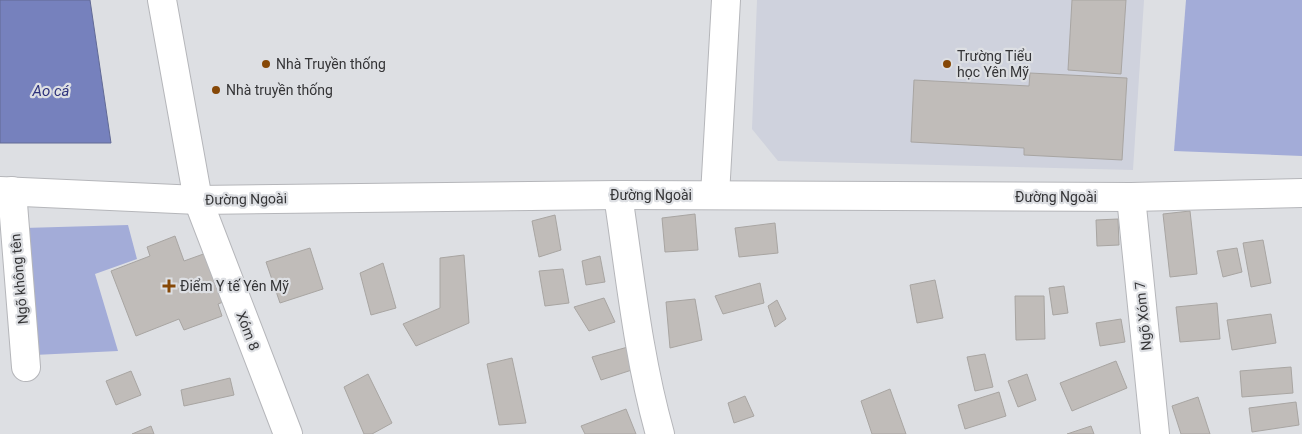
<svg xmlns="http://www.w3.org/2000/svg" width="1302" height="434" viewBox="0 0 1302 434" font-family="Roboto,sans-serif">
<rect width="100%" height="100%" fill="#dddfe3"/>
<polygon fill="#cfd2dd" points="757,0 1144,0 1133,170 778,161 752,129"/>
<g fill="#a3acd8">
<polygon points="1186,0 1302,0 1302,156 1174,151"/>
<polygon points="128,225 137,259 95,274 118,351 34,355 24,228"/>
</g>
<polygon fill="#7681bd" stroke="#626a95" points="0,0 90,0 111,143 0,143"/>
<g fill="#c0bcb9" stroke="#a8a5a2">
<polygon points="1072,0 1126,0 1121,74 1068,70"/>
<polygon points="1030,73 1127,78 1122,160 1024,155 1024,148 911,142 914,80 1029,86"/>
<polygon points="1190,211 1197,274 1170,277 1163,214"/>
<polygon points="695,214 698,250 665,252 662,218"/>
<polygon points="555,215 561,250 539,257 532,221"/>
<polygon points="1118,219 1119,245 1097,246 1096,220"/>
<polygon points="775,223 778,253 739,257 735,228"/>
<polygon points="175,236 184,261 209,252 228,300 218,304 222,316 184,330 179,319 136,336 111,271 150,256 147,247"/>
<polygon points="1263,240 1271,283 1251,287 1243,243"/>
<polygon points="310,248 323,289 280,303 266,262"/>
<polygon points="1237,248 1242,272 1223,277 1217,251"/>
<polygon points="464,255 469,323 416,346 403,324 440,308 440,258"/>
<polygon points="600,256 605,282 586,285 582,261"/>
<polygon points="383,263 396,308 371,315 360,273"/>
<polygon points="563,269 569,303 545,306 539,271"/>
<polygon points="935,280 943,318 917,323 910,285"/>
<polygon points="760,283 764,303 723,314 715,296"/>
<polygon points="1064,286 1068,313 1053,315 1049,288"/>
<polygon points="1015,296 1044,296 1045,339 1016,340"/>
<polygon points="604,298 615,322 589,331 574,307"/>
<polygon points="695,299 702,340 670,348 666,302"/>
<polygon points="777,300 786,319 775,327 768,306"/>
<polygon points="1217,303 1220,339 1180,342 1176,307"/>
<polygon points="1271,314 1276,343 1232,350 1227,320"/>
<polygon points="1121,319 1125,342 1100,346 1096,323"/>
<polygon points="635,345 638,368 601,380 592,357"/>
<polygon points="985,354 993,387 975,391 967,357"/>
<polygon points="512,358 526,423 499,425 487,364"/>
<polygon points="1116,361 1127,388 1072,411 1060,383"/>
<polygon points="1291,367 1293,393 1242,397 1240,371"/>
<polygon points="131,371 141,395 116,405 106,381"/>
<polygon points="368,374 392,423 372,434 364,434 344,387"/>
<polygon points="1027,374 1036,400 1018,407 1008,381"/>
<polygon points="230,378 234,395 184,406 181,390"/>
<polygon points="890,389 906,434 872,434 861,401"/>
<polygon points="999,392 1006,416 965,429 958,405"/>
<polygon points="745,396 754,416 734,423 728,403"/>
<polygon points="1198,397 1210,434 1181,434 1172,406"/>
<polygon points="1296,402 1299,425 1252,432 1249,408"/>
<polygon points="626,409 636,434 585,434 581,426"/>
<polygon points="151,426 154,434 132,434"/>
<polygon points="1091,426 1094,434 1067,434"/>
</g>
<g fill="none" stroke-linecap="round" stroke-linejoin="round">
<g stroke="#b5b6ba" stroke-width="30">
<g id="street">
<polyline points="162,0 198,200 288,434"/>
<polyline points="0,191 198,200 618,195 1131,197 1302,193"/>
<polyline points="12,191 26,367"/>
<path d="M618,195C630,275 638,356 660,434"/>
<polyline points="715,195 726,0"/>
<polyline points="1131,197 1155,434"/>
</g>
</g>
<use href="#street" stroke="#fff" stroke-width="28"/>
</g>
<g fill="#864807" stroke="#dddfe3" stroke-width="2">
<circle cx="266" cy="64" r="5"/>
<circle cx="947" cy="64" r="5"/>
<circle cx="216" cy="90" r="5"/>
<path d="M166.5 278.5h5v5h5v5h-5v5h-5v-5h-5v-5h5z"/>
</g>
<g text-anchor="middle" stroke-width="4.5" stroke-linejoin="round" paint-order="stroke">
<g font-size="14" fill="#353537" stroke="#dddfe3" text-anchor="start">
<text x="957" y="61">Trường Tiểu<tspan x="957" dy="16">học Yên Mỹ</tspan></text>
<text x="276" y="69">Nhà Truyền thống</text>
<text x="226" y="95">Nhà truyền thống</text>
<text x="180" y="291">Điểm Y tế Yên Mỹ</text>
</g>
<g font-size="14" fill="#353537" stroke="#dddfe3">
<text x="651" y="200">Đường Ngoài</text>
<text x="1056" y="202">Đường Ngoài</text>
<text transform="translate(246 199) rotate(-1)" y="5">Đường Ngoài</text>
<text transform="translate(19 279) rotate(-95)" y="5">Ngõ không tên</text>
<text transform="translate(1143 316) rotate(-96)" y="5">Ngõ Xóm 7</text>
<text transform="translate(248 331) rotate(69)" y="5">Xóm 8</text>
</g>
<g font-size="15" font-style="italic" fill="#2e337c" stroke="#dddfe3">
<text x="51" y="96">Ao cá</text>
</g>
</g>
</svg>
